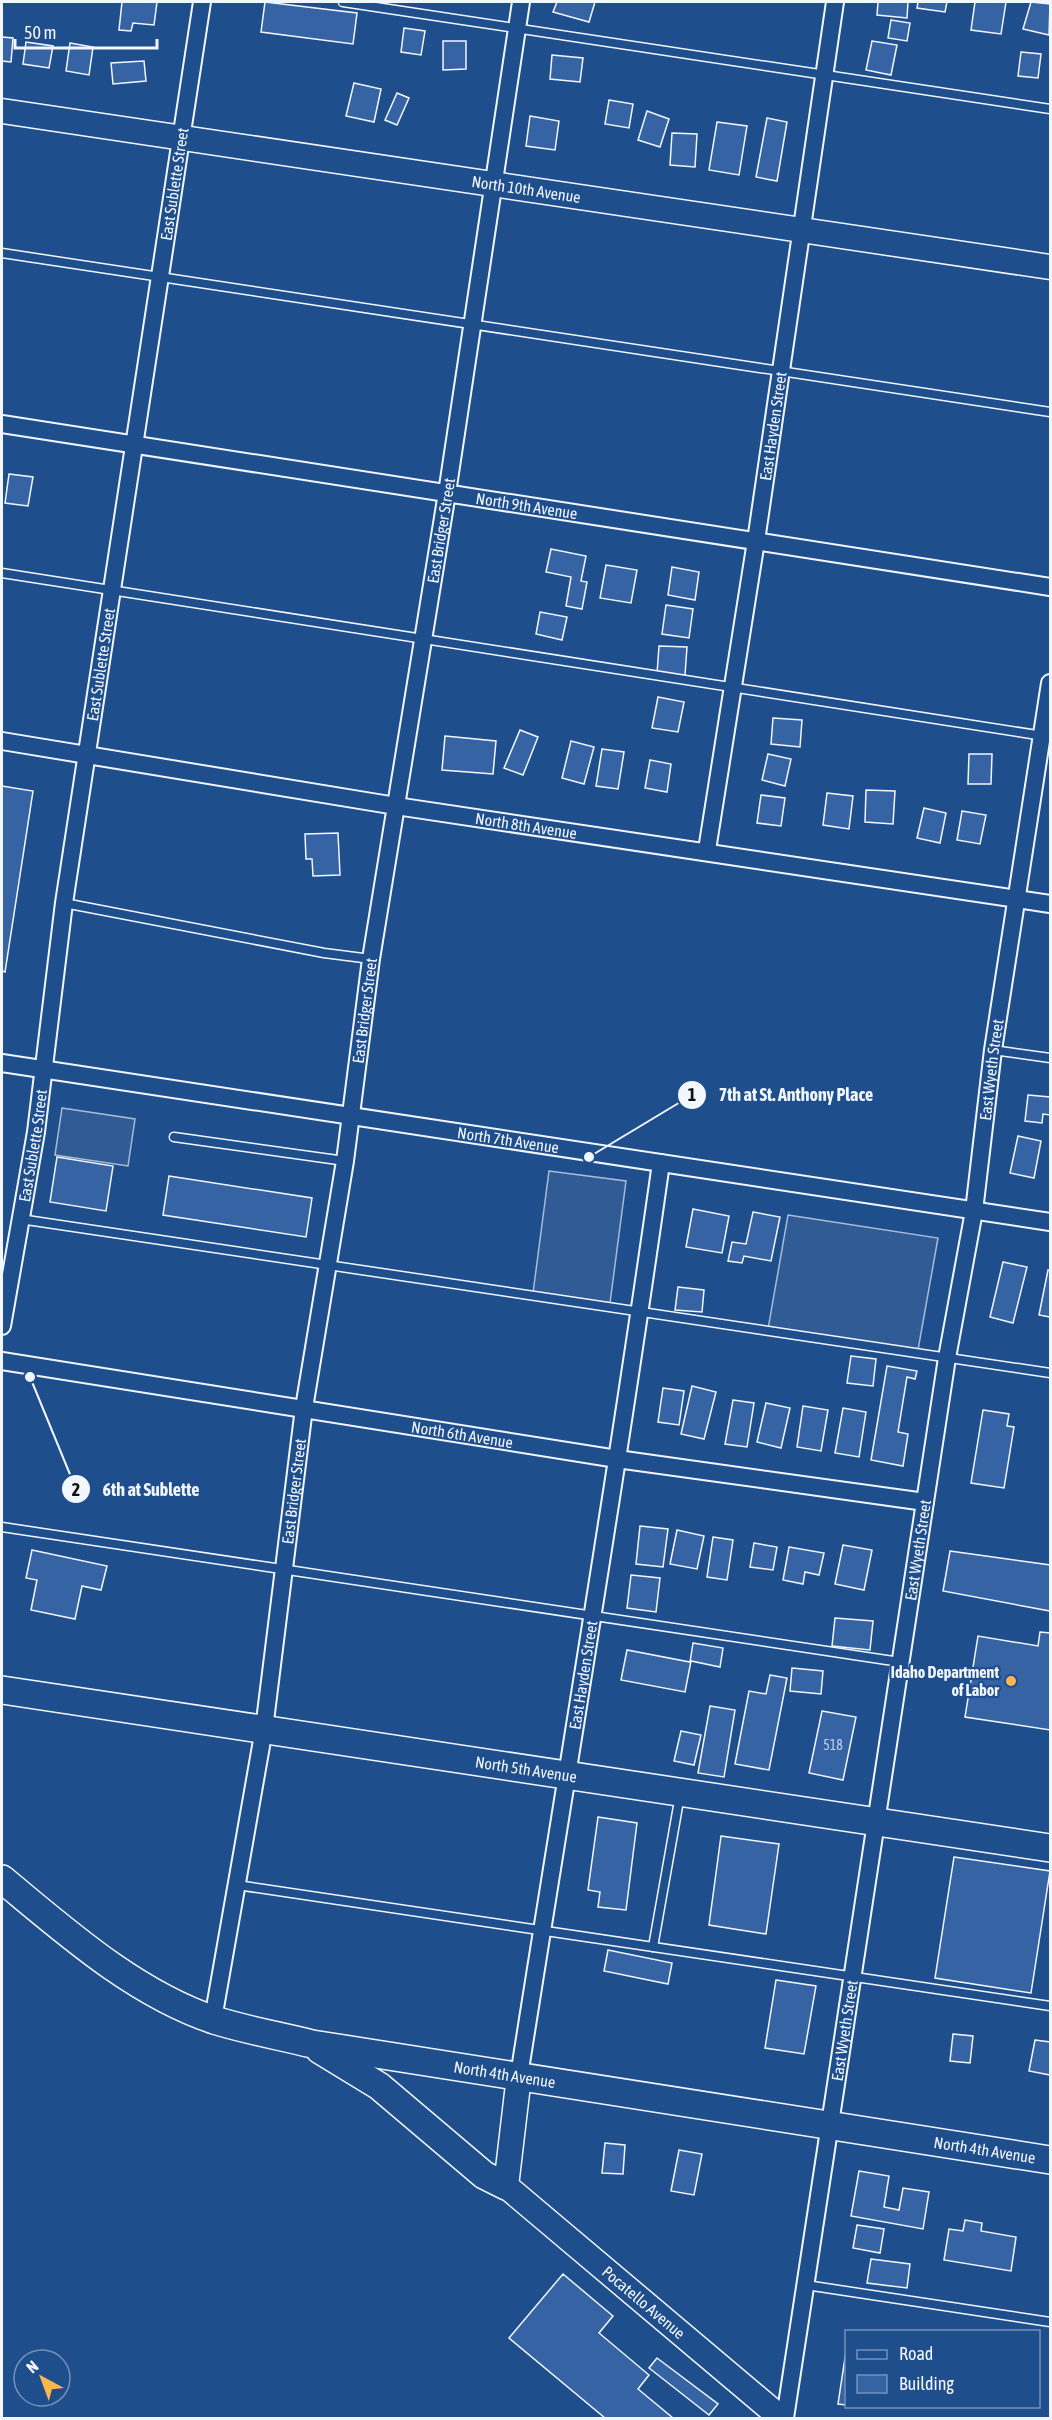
<svg xmlns="http://www.w3.org/2000/svg" width="1052" height="2420" viewBox="0 0 1052 2420" font-family="'Asap Condensed',sans-serif">
<rect width="100%" height="100%" fill="#1f4e8c"/>
<g fill="#305b95" stroke="#a8bbd7" stroke-width="1.5">
<polygon points="62,1108 135,1119 128,1166 55,1155"/>
<polygon points="549,1171 626,1181 610,1303 533,1293"/>
<polygon points="788,1215 938,1238 918,1350 768,1329"/>
</g>
<g fill="#3563a3" stroke="#f2f6ff" stroke-width="1.5">
<polygon points="122,2 157,2 154,25 133,23 131,31 119,30"/>
<polygon points="265,2 357,13 353,44 261,32"/>
<polygon points="557,2 595,2 589,22 553,12"/>
<polygon points="878,2 908,2 907,18 877,15"/>
<polygon points="918,2 947,2 945,12 917,8"/>
<polygon points="975,2 1006,2 1001,34 971,30"/>
<polygon points="1031,2 1050,4 1049,35 1023,29"/>
<polygon points="891,20 910,23 907,41 888,38"/>
<polygon points="404,28 425,31 421,55 401,52"/>
<polygon points="2,37 13,38 11,62 2,61"/>
<polygon points="443,41 466,41 466,69 443,70"/>
<polygon points="872,41 897,45 891,75 866,70"/>
<polygon points="26,42 53,46 49,68 23,64"/>
<polygon points="70,43 93,47 89,75 66,71"/>
<polygon points="1021,52 1041,54 1038,78 1018,76"/>
<polygon points="552,55 583,58 580,82 550,79"/>
<polygon points="144,61 146,81 113,84 111,63"/>
<polygon points="354,83 381,89 374,122 346,116"/>
<polygon points="397,93 409,98 397,125 385,120"/>
<polygon points="609,100 633,104 629,128 605,124"/>
<polygon points="647,111 669,119 660,147 638,140"/>
<polygon points="530,116 559,121 555,150 526,146"/>
<polygon points="767,118 787,122 777,181 756,177"/>
<polygon points="717,122 747,126 739,175 709,170"/>
<polygon points="672,133 697,134 695,167 670,165"/>
<polygon points="9,474 33,477 28,506 5,503"/>
<polygon points="551,549 586,556 581,581 587,582 582,609 566,606 571,577 546,572"/>
<polygon points="606,565 637,570 631,603 600,598"/>
<polygon points="672,567 699,572 695,600 668,595"/>
<polygon points="666,605 693,609 689,638 662,634"/>
<polygon points="540,612 567,617 562,640 536,634"/>
<polygon points="659,646 687,647 685,675 657,674"/>
<polygon points="658,697 684,702 678,732 652,728"/>
<polygon points="773,718 802,720 800,747 771,744"/>
<polygon points="520,730 538,737 523,775 504,768"/>
<polygon points="445,736 496,741 493,774 442,770"/>
<polygon points="571,741 594,747 584,784 562,778"/>
<polygon points="602,749 624,752 618,789 596,786"/>
<polygon points="768,754 791,759 785,786 762,780"/>
<polygon points="969,754 992,754 991,784 968,784"/>
<polygon points="650,760 671,764 667,792 645,788"/>
<polygon points="2,786 33,791 5,972 2,971"/>
<polygon points="866,790 895,791 893,824 865,822"/>
<polygon points="827,793 853,796 849,829 823,825"/>
<polygon points="761,795 785,798 781,826 757,823"/>
<polygon points="924,808 946,813 940,843 917,838"/>
<polygon points="962,811 986,815 980,844 957,840"/>
<polygon points="338,833 340,875 313,876 312,859 306,859 305,834"/>
<polygon points="1028,1095 1050,1097 1050,1115 1043,1114 1042,1123 1025,1121"/>
<polygon points="1018,1136 1041,1141 1034,1178 1010,1173"/>
<polygon points="57,1157 113,1166 106,1211 50,1202"/>
<polygon points="169,1176 312,1198 306,1237 163,1215"/>
<polygon points="693,1209 729,1216 722,1253 686,1247"/>
<polygon points="753,1212 780,1217 771,1261 744,1256 742,1263 728,1261 732,1242 746,1244"/>
<polygon points="1003,1262 1027,1267 1013,1323 990,1317"/>
<polygon points="1048,1270 1050,1270 1050,1317 1039,1315"/>
<polygon points="678,1287 704,1290 702,1312 675,1310"/>
<polygon points="851,1356 876,1359 873,1386 847,1383"/>
<polygon points="887,1366 917,1371 915,1379 907,1377 898,1432 908,1434 903,1466 871,1460"/>
<polygon points="692,1386 716,1392 704,1439 681,1434"/>
<polygon points="663,1388 684,1391 679,1425 658,1422"/>
<polygon points="733,1400 754,1403 747,1447 725,1444"/>
<polygon points="766,1403 790,1408 781,1448 757,1442"/>
<polygon points="803,1406 828,1410 821,1451 797,1447"/>
<polygon points="843,1408 866,1412 859,1457 835,1453"/>
<polygon points="983,1410 1009,1414 1007,1426 1014,1427 1004,1488 971,1483"/>
<polygon points="640,1526 668,1529 663,1567 636,1564"/>
<polygon points="677,1530 704,1536 697,1569 670,1564"/>
<polygon points="713,1537 733,1540 727,1580 707,1577"/>
<polygon points="754,1543 777,1547 773,1570 750,1567"/>
<polygon points="843,1545 872,1550 864,1590 835,1584"/>
<polygon points="789,1547 824,1553 819,1575 805,1572 803,1584 783,1580"/>
<polygon points="32,1550 107,1566 101,1590 82,1586 75,1619 31,1610 37,1580 26,1578"/>
<polygon points="950,1551 1050,1565 1050,1611 943,1591"/>
<polygon points="631,1575 660,1578 656,1612 627,1608"/>
<polygon points="835,1618 873,1621 870,1650 832,1646"/>
<polygon points="1040,1632 1050,1633 1050,1730 965,1717 978,1636 1038,1646"/>
<polygon points="693,1643 723,1648 720,1667 691,1661 685,1692 621,1680 627,1650 690,1662"/>
<polygon points="792,1668 823,1671 821,1694 790,1691"/>
<polygon points="770,1675 787,1678 769,1770 735,1764 749,1691 766,1694"/>
<polygon points="710,1706 735,1710 724,1777 698,1773"/>
<polygon points="822,1711 856,1717 843,1780 809,1773"/>
<polygon points="681,1731 701,1735 694,1765 674,1761"/>
<polygon points="598,1817 637,1823 626,1910 598,1907 600,1892 588,1890"/>
<polygon points="721,1836 779,1844 766,1934 709,1925"/>
<polygon points="954,1857 1050,1871 1031,1993 935,1978"/>
<polygon points="608,1950 672,1963 668,1984 604,1971"/>
<polygon points="776,1980 816,1986 804,2054 765,2048"/>
<polygon points="953,2034 973,2036 970,2063 950,2061"/>
<polygon points="1035,2040 1050,2042 1050,2075 1029,2071"/>
<polygon points="605,2143 625,2145 623,2174 602,2173"/>
<polygon points="679,2150 702,2154 694,2195 671,2191"/>
<polygon points="859,2171 889,2176 884,2207 899,2210 903,2188 929,2192 923,2229 851,2216"/>
<polygon points="965,2220 982,2223 981,2231 1016,2237 1011,2271 944,2260 949,2229 963,2231"/>
<polygon points="857,2225 884,2229 880,2253 853,2248"/>
<polygon points="871,2259 910,2264 907,2288 867,2283"/>
<polygon points="563,2274 613,2316 599,2333 649,2375 638,2389 673,2418 605,2418 509,2338"/>
<polygon points="846,2351 846,2405 838,2404"/>
<polygon points="657,2358 718,2404 709,2415 649,2368"/>
</g>
<g fill="none" stroke-linecap="round" stroke-linejoin="round">
<g stroke="#f2f6ff" stroke-width="11">
<g id="lane">
<polyline points="343,2 1050,109"/>
<polyline points="2,253 1050,412"/>
<polyline points="2,573 1050,737"/>
<polyline points="64,903 324,953 371,959"/>
<polyline points="993,1050 1050,1058"/>
<polyline points="174,1137 345,1161"/>
<polyline points="20,1219 1050,1373"/>
<polyline points="2,1527 900,1662"/>
<polyline points="237,1885 1050,2006"/>
<polyline points="653,1947 680,1795"/>
<polyline points="806,2285 1050,2322"/>
</g>
</g>
<g stroke="#f2f6ff" stroke-width="20">
<g id="street">
<path id="s1" d="M2,424L1050,587"/>
<path id="s2" d="M2,741L396,806L1050,904"/>
<path id="s3" d="M707,850L756,541L835,2"/>
<path id="s4" d="M2,1063L1050,1222"/>
<path id="s5" d="M2,1326L36,1132L64,903L202,2"/>
<path id="s6" d="M2,1361L617,1459L925,1502"/>
<path id="s7" d="M213,2019L264,1729L304,1408L345,1161L371,959L447,493L521,2"/>
<path id="s8" d="M519,2076C567,1771 618,1468 661,1163"/>
<path id="s9" d="M785,2418L947,1358L974,1211L993,1050L1050,683"/>
</g>
</g>
<g stroke="#f2f6ff" stroke-width="27">
<g id="secondary">
<path id="s10" d="M2,111L1050,267"/>
<path id="s11" d="M519,2076L506,2186L781,2418"/>
</g>
</g>
<g stroke="#f2f6ff" stroke-width="30">
<g id="primary">
<path id="s12" d="M2,1690L1050,1848"/>
<path id="s13" d="M2,1879C66,1932 134,1993 214,2020C246,2030 280,2036 312,2044L1050,2160"/>
<polyline points="320,2050 379,2086 484,2175 506,2186"/>
</g>
</g>
<use href="#lane" stroke="#1f4e8c" stroke-width="8"/>
<use href="#street" stroke="#1f4e8c" stroke-width="16"/>
<use href="#secondary" stroke="#1f4e8c" stroke-width="24"/>
<use href="#primary" stroke="#1f4e8c" stroke-width="27"/>
</g>
<circle fill="#ffb74d" stroke="#1f4e8c" stroke-width="2" cx="1011" cy="1681" r="6"/>
<g text-anchor="middle" stroke-width="4.5" stroke-linejoin="round" paint-order="stroke">
<g font-size="14" fill="#c3d1e8">
<text x="833" y="1750">518</text>
</g>
<g font-size="16" fill="#f2f6ff" stroke="#1f4e8c">
<text dy="6" stroke="none"><textPath href="#s5" startOffset="1155">East Sublette Street</textPath></text>
<text dy="6" stroke="none"><textPath href="#s10" startOffset="530">North 10th Avenue</textPath></text>
<text dy="6" stroke="none"><textPath href="#s3" startOffset="429">East Hayden Street</textPath></text>
<text dy="6" stroke="none"><textPath href="#s1" startOffset="531">North 9th Avenue</textPath></text>
<text dy="6" stroke="none"><textPath href="#s7" startOffset="1506">East Bridger Street</textPath></text>
<text dy="6" stroke="none"><textPath href="#s5" startOffset="669">East Sublette Street</textPath></text>
<text dy="6" stroke="none"><textPath href="#s2" startOffset="531">North 8th Avenue</textPath></text>
<text dy="6" stroke="none"><textPath href="#s7" startOffset="1020">East Bridger Street</textPath></text>
<text dy="6" stroke="none"><textPath href="#s9" startOffset="1364">East Wyeth Street</textPath></text>
<text dy="6" stroke="none"><textPath href="#s4" startOffset="512">North 7th Avenue</textPath></text>
<text dy="6" stroke="none"><textPath href="#s5" startOffset="183">East Sublette Street</textPath></text>
<text dy="6" stroke="none"><textPath href="#s6" startOffset="466">North 6th Avenue</textPath></text>
<text dy="6" stroke="none"><textPath href="#s7" startOffset="534">East Bridger Street</textPath></text>
<text dy="6" stroke="none"><textPath href="#s9" startOffset="878">East Wyeth Street</textPath></text>
<text dy="6" stroke="none"><textPath href="#s8" startOffset="406">East Hayden Street</textPath></text>
<text dy="6" stroke="none"><textPath href="#s12" startOffset="530">North 5th Avenue</textPath></text>
<text dy="6" stroke="none"><textPath href="#s9" startOffset="392">East Wyeth Street</textPath></text>
<text dy="6" stroke="none"><textPath href="#s13" startOffset="552">North 4th Avenue</textPath></text>
<text dy="6" stroke="none"><textPath href="#s13" startOffset="1038">North 4th Avenue</textPath></text>
<text dy="6" stroke="none"><textPath href="#s11" startOffset="291">Pocatello Avenue</textPath></text>
</g>
<g font-size="16" font-weight="bold" fill="#f2f6ff" stroke="#1f4e8c" text-anchor="end">
<text x="999" y="1678">Idaho Department<tspan x="999" dy="18">of Labor</tspan></text>
</g>
</g>
<path fill="none" stroke="#f2f6ff" stroke-width="2" d="M589 1157L692 1095M30 1377L76 1489"/>
<g fill="#f2f6ff" stroke="#1f4e8c" stroke-width="2">
<circle cx="589" cy="1157" r="6"/>
<circle cx="30" cy="1377" r="6"/>
<circle cx="692" cy="1095" r="15"/>
<circle cx="76" cy="1489" r="15"/>
</g>
<g font-size="18" text-anchor="middle" font-weight="bold" fill="#111">
<text x="692" y="1101">1</text>
<text x="76" y="1496">2</text>
</g>
<g font-size="18" text-anchor="middle" font-weight="bold" fill="#f2f6ff" stroke="#1f4e8c" stroke-width="4.5" stroke-linejoin="round" paint-order="stroke">
<text x="796" y="1101">7th at St. Anthony Place</text>
<text x="151" y="1496">6th at Sublette</text>
</g>
<rect width="1052" height="2420" fill="none" stroke="#f2f6ff" stroke-width="6"/>
<rect x="845" y="2330" width="195" height="78" fill="#1f4e8c" stroke="#7391ba" stroke-width="1.5"/>
<rect x="857" y="2350" width="30" height="9" fill="#1f4e8c" stroke="#7391ba" stroke-width="1.5"/>
<text x="899" y="2360" font-size="18" fill="#f2f6ff">Road</text>
<rect x="857" y="2375" width="30" height="18" fill="#3563a3" stroke="#7391ba" stroke-width="1.5"/>
<text x="899" y="2390" font-size="18" fill="#f2f6ff">Building</text>
<g transform="translate(42 2378) rotate(319)"><circle r="28" fill="#1f4e8c" stroke="#7391ba" stroke-width="1.5"/>
<path d="M0-4.5L10 22L0 15L-10 22Z" fill="#ffb74d"/>
<text y="-9" font-size="16" font-weight="bold" text-anchor="middle" fill="#f2f6ff">N</text>
</g>
<path d="M15 39v9h142v-9" fill="none" stroke="#f2f6ff" stroke-width="3"/>
<text x="24" y="39" font-size="18" fill="#f2f6ff" stroke="#1f4e8c" stroke-width="4.5" paint-order="stroke">50 m</text>
</svg>
